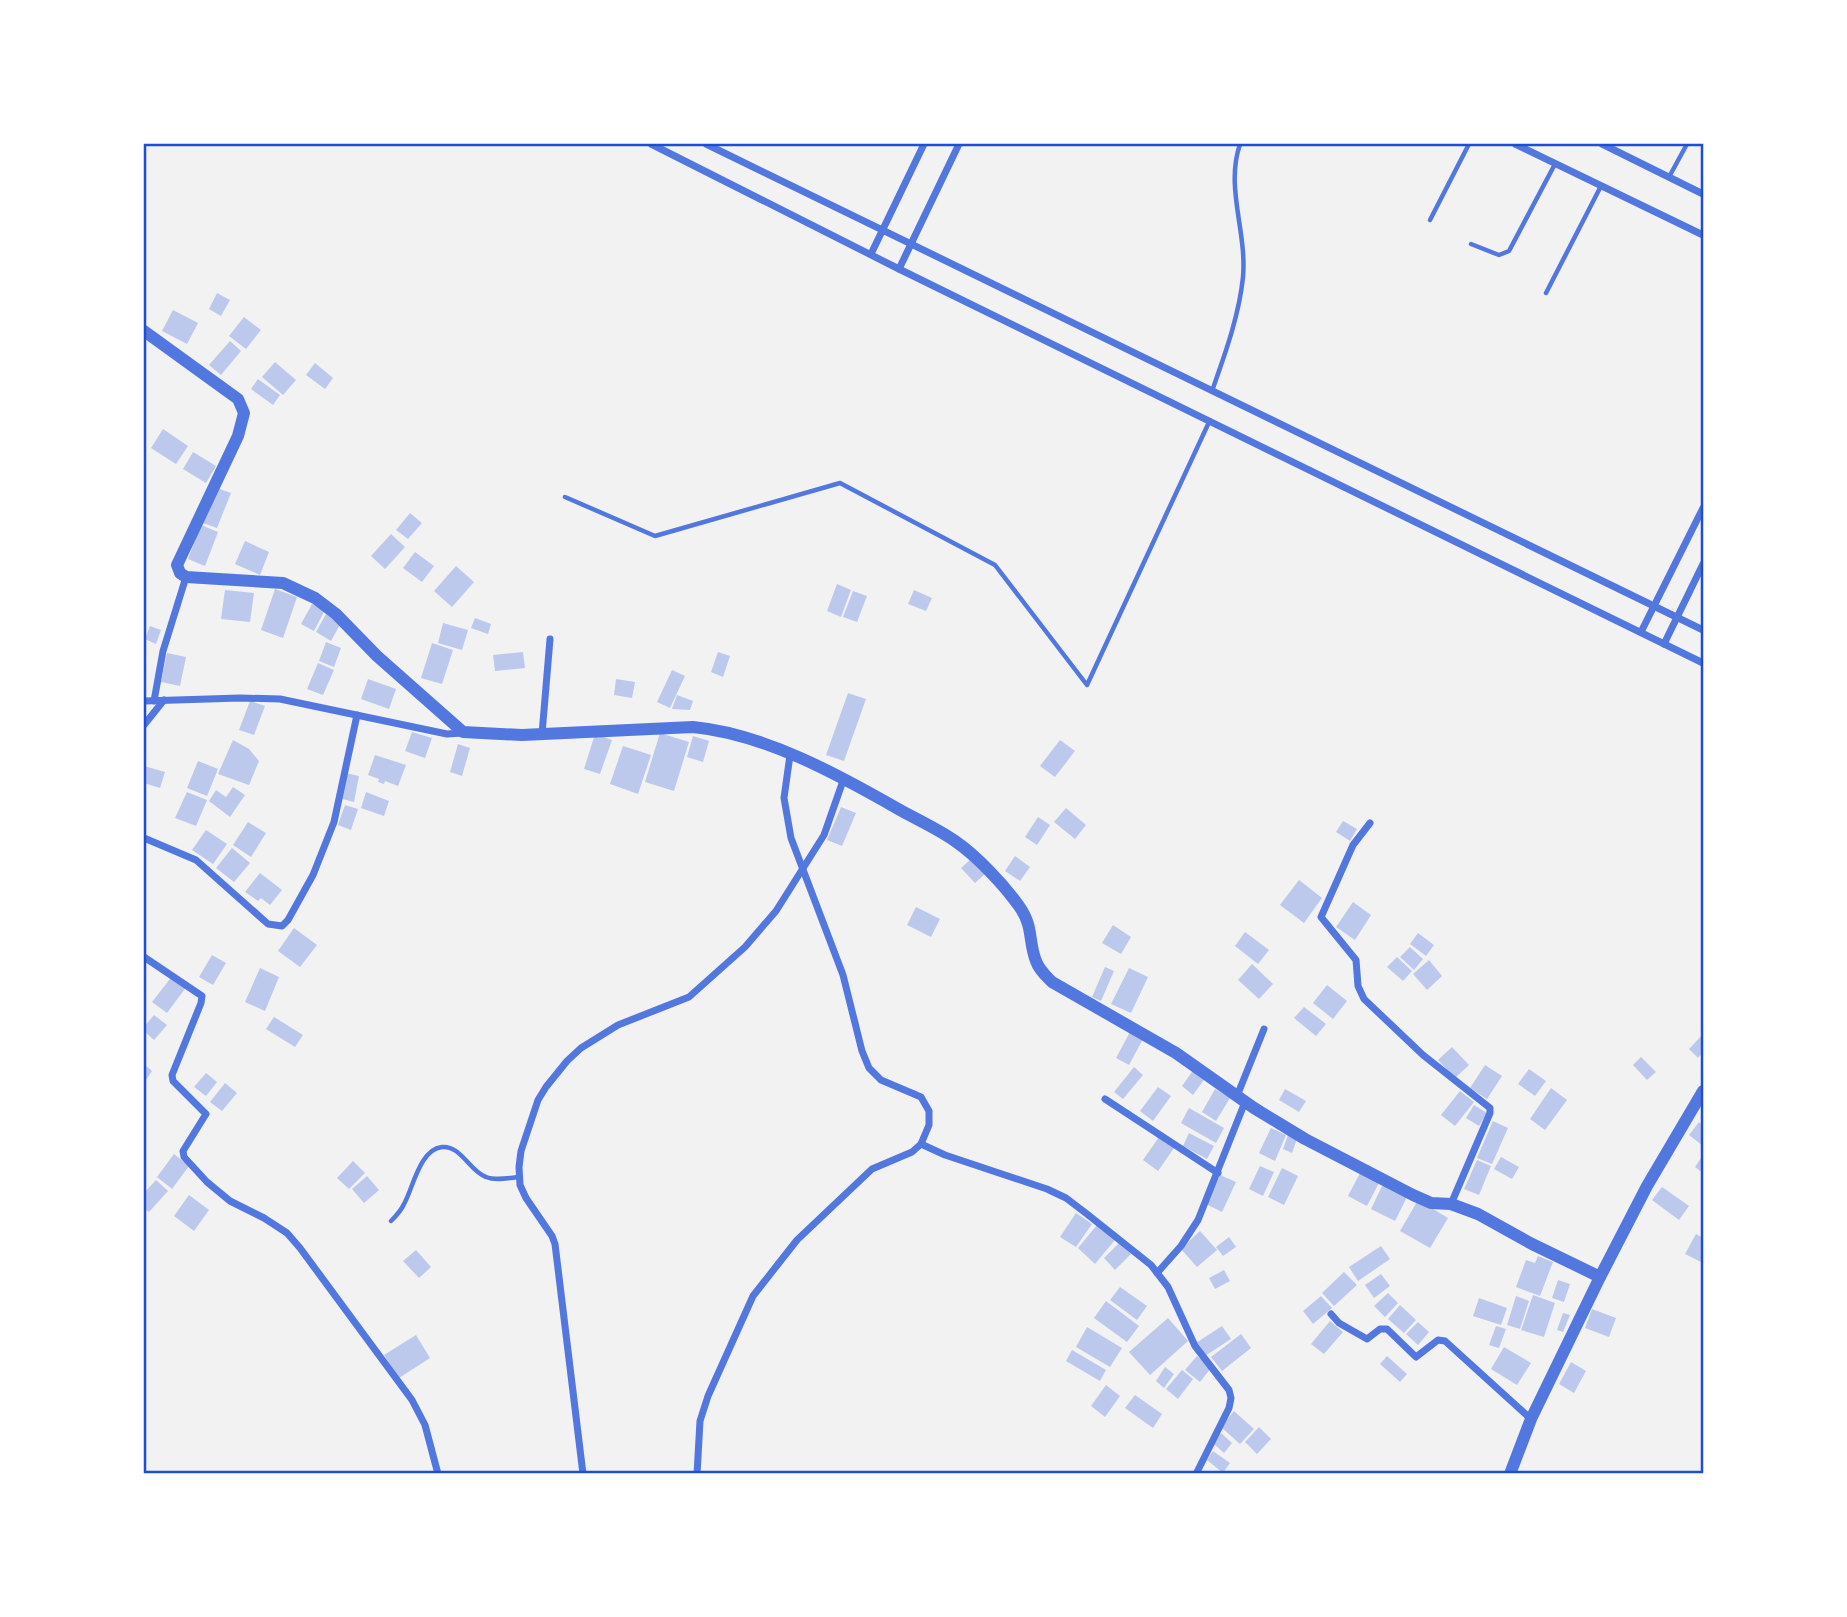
<svg xmlns="http://www.w3.org/2000/svg" width="1847" height="1617" viewBox="0 0 1847 1617" font-family="'Libre Baskerville',serif">
<rect width="100%" height="100%" fill="#f2f2f2"/>
<g fill="#bdc9ec">
<polygon points="217,293 230,300 221,316 209,309"/>
<polygon points="173,310 198,323 187,344 162,331"/>
<polygon points="244,317 261,330 246,349 229,336"/>
<polygon points="230,341 241,351 221,375 209,365"/>
<polygon points="275,362 296,380 283,395 262,377"/>
<polygon points="315,363 333,378 325,389 306,375"/>
<polygon points="258,379 280,395 273,405 251,389"/>
<polygon points="163,429 188,446 176,464 151,448"/>
<polygon points="193,452 216,466 206,483 183,469"/>
<polygon points="217,488 231,493 217,528 203,523"/>
<polygon points="410,513 422,523 408,539 396,530"/>
<polygon points="201,525 218,532 205,566 188,559"/>
<polygon points="391,534 405,547 385,569 371,556"/>
<polygon points="245,541 269,552 260,575 235,564"/>
<polygon points="415,552 434,566 422,582 403,568"/>
<polygon points="456,566 474,582 452,607 434,591"/>
<polygon points="837,584 851,590 841,617 827,611"/>
<polygon points="275,589 297,597 283,638 261,630"/>
<polygon points="225,590 254,593 250,622 221,619"/>
<polygon points="914,590 932,598 926,611 908,604"/>
<polygon points="853,591 867,596 857,622 843,617"/>
<polygon points="312,604 325,610 314,631 301,624"/>
<polygon points="326,614 341,623 331,641 316,632"/>
<polygon points="475,618 491,624 488,634 471,628"/>
<polygon points="443,623 468,630 462,650 438,643"/>
<polygon points="150,626 161,630 156,644 145,639"/>
<polygon points="326,642 341,648 334,667 319,661"/>
<polygon points="432,643 453,650 442,684 421,678"/>
<polygon points="523,652 525,668 495,671 493,655"/>
<polygon points="718,652 730,656 723,677 711,672"/>
<polygon points="167,653 186,657 180,686 161,682"/>
<polygon points="318,663 334,670 323,695 307,689"/>
<polygon points="672,670 685,676 670,708 657,702"/>
<polygon points="368,679 396,689 389,709 361,699"/>
<polygon points="616,679 635,682 632,698 614,695"/>
<polygon points="848,693 866,699 844,761 826,755"/>
<polygon points="677,695 693,701 690,710 672,709"/>
<polygon points="250,701 265,706 254,735 239,730"/>
<polygon points="412,732 432,738 425,758 405,751"/>
<polygon points="660,733 689,742 674,791 645,782"/>
<polygon points="595,734 612,740 600,774 584,769"/>
<polygon points="693,736 709,741 703,762 687,757"/>
<polygon points="233,740 249,749 259,761 249,785 218,774"/>
<polygon points="1060,740 1075,751 1055,777 1040,766"/>
<polygon points="458,744 470,748 462,776 450,772"/>
<polygon points="623,746 651,755 638,794 610,784"/>
<polygon points="375,755 406,765 398,786 385,781 384,784 378,782 379,779 368,775"/>
<polygon points="198,761 218,769 207,796 187,788"/>
<polygon points="144,766 165,772 160,788 144,783"/>
<polygon points="345,773 359,776 354,802 339,798"/>
<polygon points="233,787 245,795 230,817 209,801 216,790 226,797"/>
<polygon points="187,792 207,800 196,826 175,818"/>
<polygon points="366,792 389,801 384,816 361,808"/>
<polygon points="345,805 358,809 351,830 338,825"/>
<polygon points="841,807 856,813 842,846 827,840"/>
<polygon points="1066,808 1086,825 1075,839 1054,822"/>
<polygon points="1038,817 1050,825 1037,845 1025,837"/>
<polygon points="1343,821 1357,829 1350,841 1336,832"/>
<polygon points="248,822 266,833 251,857 233,845"/>
<polygon points="206,830 227,844 213,864 192,850"/>
<polygon points="232,848 250,863 234,882 216,868"/>
<polygon points="1015,856 1030,867 1020,881 1005,871"/>
<polygon points="971,859 985,874 975,883 961,868"/>
<polygon points="260,873 282,890 270,905 261,898 258,901 245,892"/>
<polygon points="1299,880 1322,898 1304,923 1280,905"/>
<polygon points="1353,902 1371,915 1355,940 1336,927"/>
<polygon points="916,907 940,919 931,937 907,925"/>
<polygon points="1113,925 1131,937 1121,954 1102,943"/>
<polygon points="294,928 317,945 300,967 278,951"/>
<polygon points="1245,932 1269,950 1258,964 1235,946"/>
<polygon points="1418,933 1434,945 1426,956 1410,944"/>
<polygon points="1410,947 1423,959 1414,970 1400,957"/>
<polygon points="212,955 226,963 213,985 199,977"/>
<polygon points="1397,957 1412,971 1403,981 1387,967"/>
<polygon points="1429,960 1442,976 1427,990 1413,974"/>
<polygon points="1252,964 1273,984 1259,999 1238,980"/>
<polygon points="1105,967 1114,971 1101,1001 1092,997"/>
<polygon points="260,968 279,977 265,1011 245,1002"/>
<polygon points="1129,968 1148,977 1131,1013 1111,1004"/>
<polygon points="173,975 187,986 167,1013 152,1002"/>
<polygon points="1327,985 1347,1001 1333,1019 1313,1003"/>
<polygon points="1304,1007 1326,1024 1316,1036 1294,1018"/>
<polygon points="154,1015 167,1025 154,1040 144,1031 144,1027"/>
<polygon points="274,1017 303,1035 295,1047 266,1029"/>
<polygon points="1130,1032 1143,1039 1129,1065 1116,1058"/>
<polygon points="1703,1034 1703,1052 1698,1058 1689,1049"/>
<polygon points="1452,1047 1469,1065 1455,1078 1438,1060"/>
<polygon points="1641,1057 1656,1072 1647,1080 1633,1065"/>
<polygon points="144,1064 152,1071 144,1083"/>
<polygon points="1485,1065 1502,1076 1487,1099 1470,1088"/>
<polygon points="1134,1067 1143,1075 1123,1099 1114,1092"/>
<polygon points="1194,1069 1206,1077 1193,1095 1182,1086"/>
<polygon points="1529,1069 1546,1081 1535,1096 1518,1084"/>
<polygon points="206,1073 217,1082 206,1096 194,1087"/>
<polygon points="225,1083 237,1093 222,1111 210,1102"/>
<polygon points="1158,1087 1171,1096 1153,1121 1140,1111"/>
<polygon points="1551,1088 1567,1100 1545,1130 1530,1119"/>
<polygon points="1215,1089 1230,1098 1216,1121 1202,1112"/>
<polygon points="1285,1089 1306,1101 1299,1112 1279,1100"/>
<polygon points="1460,1091 1474,1102 1455,1126 1441,1115"/>
<polygon points="1474,1105 1487,1113 1479,1126 1466,1118"/>
<polygon points="1189,1108 1224,1128 1216,1143 1181,1123"/>
<polygon points="1493,1121 1508,1128 1492,1164 1477,1158"/>
<polygon points="1699,1122 1703,1126 1703,1146 1689,1135"/>
<polygon points="1271,1128 1286,1135 1275,1161 1259,1153"/>
<polygon points="1289,1132 1298,1136 1292,1153 1283,1149"/>
<polygon points="1189,1133 1214,1146 1207,1159 1183,1146"/>
<polygon points="1159,1137 1174,1148 1158,1171 1143,1160"/>
<polygon points="174,1154 189,1166 172,1189 157,1177"/>
<polygon points="1703,1155 1703,1173 1695,1167"/>
<polygon points="1501,1157 1519,1167 1512,1179 1494,1169"/>
<polygon points="1477,1160 1491,1166 1479,1195 1464,1189"/>
<polygon points="353,1161 365,1173 349,1189 337,1178"/>
<polygon points="1260,1166 1274,1172 1263,1196 1249,1189"/>
<polygon points="1282,1168 1298,1176 1284,1205 1268,1197"/>
<polygon points="1361,1171 1380,1181 1367,1206 1348,1196"/>
<polygon points="1220,1175 1236,1182 1222,1212 1206,1204"/>
<polygon points="367,1176 379,1190 364,1203 352,1189"/>
<polygon points="156,1180 168,1191 149,1212 144,1208 144,1193"/>
<polygon points="1384,1182 1408,1195 1395,1221 1371,1209"/>
<polygon points="1662,1187 1689,1206 1679,1220 1652,1200"/>
<polygon points="189,1195 209,1210 194,1231 174,1216"/>
<polygon points="1418,1200 1448,1218 1430,1248 1400,1231"/>
<polygon points="1076,1213 1092,1224 1076,1247 1060,1237"/>
<polygon points="1097,1225 1115,1240 1095,1264 1078,1248"/>
<polygon points="1200,1231 1217,1250 1197,1267 1181,1249"/>
<polygon points="1696,1234 1703,1238 1703,1263 1685,1254"/>
<polygon points="1229,1237 1236,1247 1223,1256 1216,1247"/>
<polygon points="1120,1242 1131,1254 1115,1270 1104,1258"/>
<polygon points="1381,1246 1390,1259 1358,1281 1349,1267"/>
<polygon points="416,1250 431,1267 419,1278 403,1261"/>
<polygon points="1538,1256 1553,1262 1540,1296 1516,1287 1526,1260 1535,1263"/>
<polygon points="1224,1270 1230,1281 1215,1289 1209,1278"/>
<polygon points="1344,1272 1357,1285 1334,1306 1322,1293"/>
<polygon points="1381,1274 1390,1286 1374,1298 1365,1285"/>
<polygon points="1558,1280 1570,1284 1564,1302 1552,1298"/>
<polygon points="1120,1287 1147,1306 1137,1320 1110,1300"/>
<polygon points="1388,1293 1398,1303 1385,1317 1374,1306"/>
<polygon points="1533,1295 1555,1303 1544,1337 1521,1330"/>
<polygon points="1321,1296 1332,1308 1313,1324 1303,1311"/>
<polygon points="1516,1296 1529,1301 1520,1329 1507,1325"/>
<polygon points="1479,1298 1507,1308 1501,1325 1473,1316"/>
<polygon points="1106,1301 1139,1326 1127,1342 1094,1318"/>
<polygon points="1400,1305 1416,1320 1404,1333 1388,1319"/>
<polygon points="1592,1309 1616,1318 1609,1337 1585,1328"/>
<polygon points="1563,1313 1570,1315 1563,1332 1557,1330"/>
<polygon points="1168,1318 1188,1341 1150,1375 1129,1352"/>
<polygon points="1330,1321 1343,1332 1324,1354 1311,1344"/>
<polygon points="1418,1322 1429,1332 1418,1345 1406,1334"/>
<polygon points="1222,1326 1231,1339 1205,1356 1196,1343"/>
<polygon points="1496,1326 1506,1329 1499,1348 1489,1345"/>
<polygon points="1087,1327 1122,1348 1110,1367 1076,1347"/>
<polygon points="1241,1334 1251,1348 1222,1371 1211,1357"/>
<polygon points="416,1335 430,1358 399,1378 384,1355"/>
<polygon points="1504,1347 1531,1363 1517,1385 1491,1369"/>
<polygon points="1072,1350 1106,1370 1100,1381 1066,1361"/>
<polygon points="1197,1356 1211,1368 1200,1382 1185,1370"/>
<polygon points="1387,1356 1407,1374 1400,1382 1380,1364"/>
<polygon points="1571,1362 1586,1371 1574,1393 1559,1384"/>
<polygon points="1165,1367 1174,1374 1164,1388 1156,1381"/>
<polygon points="1182,1370 1193,1379 1178,1399 1166,1389"/>
<polygon points="1106,1385 1120,1396 1105,1417 1091,1406"/>
<polygon points="1135,1395 1162,1414 1153,1428 1125,1408"/>
<polygon points="1234,1411 1254,1429 1240,1444 1221,1427"/>
<polygon points="1259,1427 1271,1439 1257,1454 1245,1442"/>
<polygon points="1221,1433 1232,1443 1224,1453 1213,1443"/>
<polygon points="1213,1451 1230,1463 1223,1473 1207,1460"/>
</g>
<g fill="none" stroke-linecap="round" stroke-linejoin="round">
<g stroke="#5277de" stroke-width="4.5">
<polyline points="1669,177 1687,144"/>
<polyline points="1430,220 1469,144"/>
<polyline points="1471,244 1499,255 1509,251 1555,164"/>
<polyline points="1546,293 1601,186"/>
<path d="M1212,391C1225,354 1239,316 1243,277C1247,231 1225,188 1240,144"/>
<polyline points="565,497 655,536 840,483 995,565 1087,685 1210,420"/>
<path d="M391,1221C396,1216 401,1211 404,1204C413,1188 420,1149 442,1147C461,1145 470,1172 486,1177C496,1181 509,1178 519,1177"/>
</g>
<g stroke="#5277de" stroke-width="7">
<polyline points="651,144 899,269 1703,663"/>
<polyline points="706,144 1703,630"/>
<polyline points="1515,144 1703,235"/>
<polyline points="1602,144 1703,194"/>
<polyline points="871,254 924,144"/>
<polyline points="899,269 959,144"/>
<polyline points="1641,632 1703,508"/>
<polyline points="1664,644 1703,564"/>
<polyline points="144,701 240,698 280,699 447,734 462,733"/>
<polyline points="154,701 163,651 186,577"/>
<polyline points="144,725 164,700"/>
<polyline points="542,734 550,639"/>
<polyline points="1370,823 1353,845 1321,917 1356,960 1358,986 1364,999 1423,1055 1490,1108 1490,1113 1451,1204"/>
<polyline points="144,838 196,860 268,924 282,926 288,920 313,875 334,822 357,715"/>
<polyline points="144,957 202,996 201,1003 172,1075 173,1081 206,1114 183,1151 184,1157 207,1182 230,1201 264,1218 287,1233 300,1248 412,1400 425,1425 438,1474"/>
<polyline points="1237,1096 1264,1029"/>
<polyline points="1105,1099 1218,1173"/>
<polyline points="921,1144 945,1155 1047,1189 1066,1198 1087,1214 1151,1265 1168,1287 1195,1346 1229,1390 1231,1398 1229,1408 1196,1474"/>
<polyline points="1157,1273 1181,1246 1198,1220 1245,1102"/>
<polyline points="1331,1314 1339,1323 1367,1339 1380,1329 1387,1329 1416,1357 1438,1340 1445,1341 1531,1419"/>
<polyline points="583,1474 555,1244 552,1236 526,1198 520,1185 519,1167 521,1151 538,1100 546,1087 567,1061 581,1048 618,1025 689,997 745,947 776,911 824,835 844,778"/>
<polyline points="697,1474 700,1421 708,1396 753,1296 797,1240 872,1169 912,1152 921,1144 929,1125 929,1111 921,1097 881,1080 869,1068 862,1051 843,975 791,838 784,798 790,755"/>
</g>
<g stroke="#5277de" stroke-width="12">
<path d="M144,331L238,399L244,413L238,436L177,565L180,573L186,577L283,583L315,598L336,614L377,656L463,732L522,735L693,727C765,734 837,774 900,810C918,820 938,829 955,841C977,856 1004,885 1019,906C1034,927 1028,941 1036,961C1039,970 1046,976 1052,982L1176,1053L1254,1108L1305,1139L1413,1195L1431,1203L1451,1204L1478,1214L1532,1244L1600,1277"/>
<polyline points="1510,1474 1531,1419 1600,1277 1647,1186 1703,1091"/>
</g>
</g>
<rect width="1847" height="1617" fill="none" stroke="#ffffff" stroke-width="290"/>
<rect x="145" y="145" width="1557" height="1327" fill="none" stroke="#1d4ed8" stroke-width="2.5"/>
</svg>
